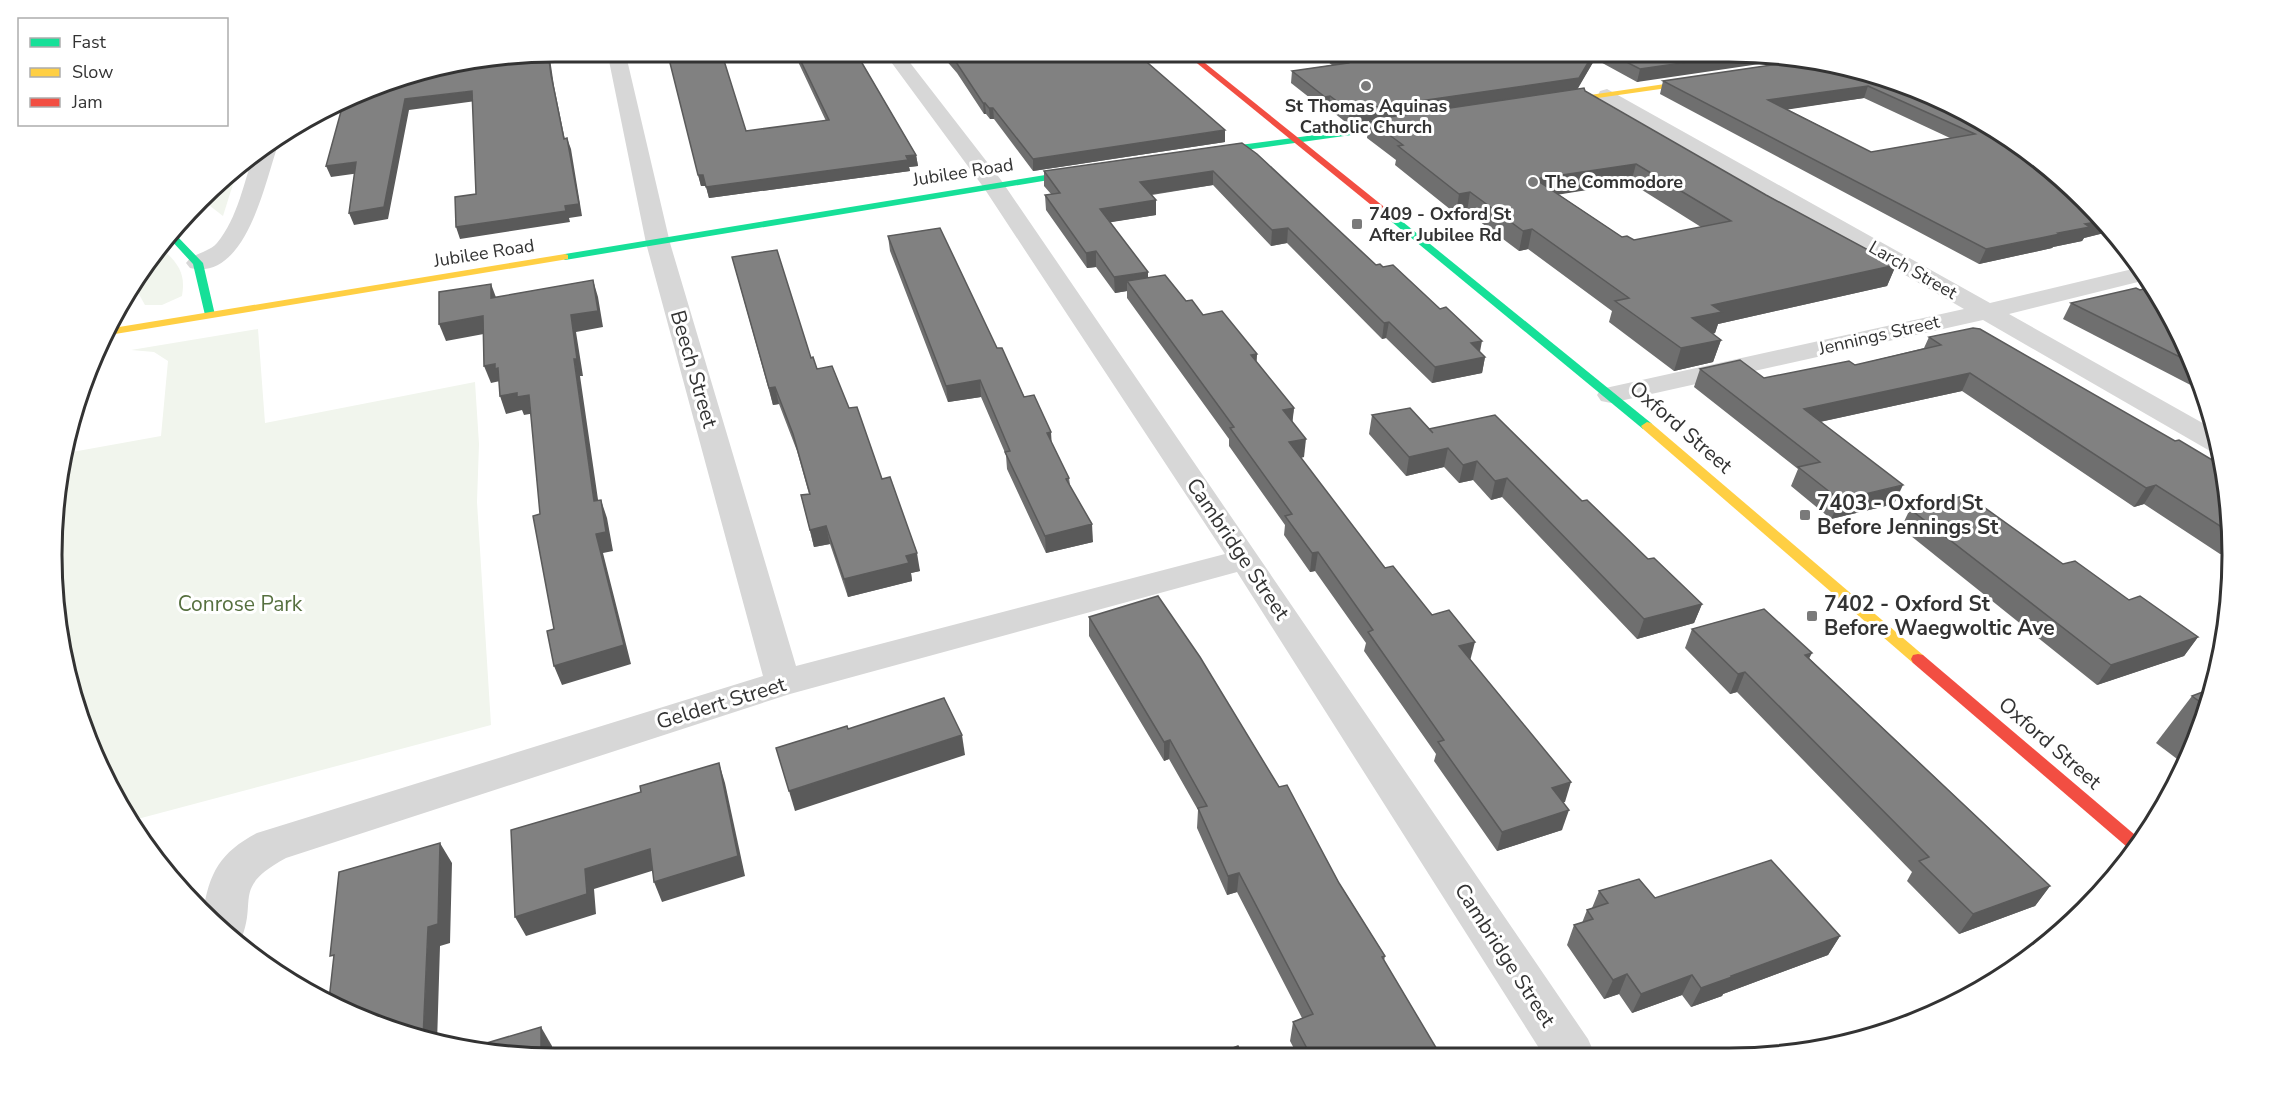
<svg xmlns="http://www.w3.org/2000/svg" width="2284" height="1110" viewBox="0 0 2284 1110" font-family="'Nunito Sans',sans-serif">
<rect width="100%" height="100%" fill="#fff"/>
<g fill="#f1f5ed">
<polygon points="239,165 223,216 205,202"/>
<path d="M161,248C178,263 186,273 182,296L162,305H145L132,282Z"/>
<polygon points="258,329 265,423 475,382 479,444 477,502 491,725 130,821 103,778 55,620 61,456 61,454 161,436 168,361 154,352 131,350"/>
</g>
<g fill="none" stroke-linecap="round" stroke-linejoin="round">
<g fill="#d7d7d7" fill-rule="evenodd">
<path d="M607,51H625L670,243L796,666L1225,554L984,188L883,51H901L1001,180L1588,1039L1595,1055L1544,1056L1237,572L790,694L286,858C229,889 260,900 239,944L222,934L203,913C209,872 221,852 257,833L763,676L646,243Z"/>
<polygon points="1607,89 1990,303 2141,267 2150,279 2009,314 2215,430 2222,453 2210,451 1983,320 1611,403 1601,401 1597,395 1601,389 1964,309 1600,99 1598,95 1600,91"/>
<path d="M275,141L278,145C265,182 246,282 190,268L186,263C193,253 208,253 217,243C238,218 244,181 255,151Z"/>
</g>
<g fill="#16e098" fill-rule="evenodd">
<polygon points="1412,122 1415,122 1415,126 1202,156 1198,153 1202,150"/>
<polygon points="1088,168 1091,169 1091,173 565,260 560,257 565,254"/>
<polygon points="1392,218 1398,218 1651,423 1653,426 1651,429 1643,429 1392,222"/>
<polygon points="175,234 203,263 215,315 214,317 206,317 205,315 193,264 170,239"/>
</g>
<g fill="#ffcf43" fill-rule="evenodd">
<polygon points="1706,78 1710,80 1709,82 1549,105 1545,103 1549,101"/>
<polygon points="565,254 568,255 568,259 103,336 107,329"/>
<polygon points="1647,422 1651,423 1923,655 1925,659 1923,663 1913,663 1643,429 1641,426"/>
</g>
<g fill="#f24e42" fill-rule="evenodd">
<polygon points="1182,51 1190,51 1398,218 1398,222 1392,222"/>
<polygon points="1918,654 1923,655 2141,840 2134,853 1913,663 1911,659 1913,655"/>
</g>
</g>
<g fill="#6f6f6f" fill-rule="evenodd">
<polygon points="667,51 746,131 826,121 793,51 855,51 916,155 918,166 909,167 910,171 709,198 706,186 701,186"/>
<polygon points="938,51 996,51 999,55 1225,142 1033,171 994,119 990,119 986,114 984,114 957,73"/>
<path d="M1313,51H1729L1637,82L1595,59L1577,89L1585,91L1766,195L1896,265L1887,286L1718,324L1715,333L1713,334L1721,340L1713,362L1674,371L1609,322L1612,311L1528,249L1519,251L1467,212L1456,214L1395,165L1396,160L1367,138L1369,121L1348,124L1329,109H1324L1291,83L1292,71L1332,65ZM1631,183L1701,227L1634,240L1622,237L1558,194Z"/>
<path d="M1812,59L1922,90L2086,199L2112,231L2084,238L2082,241L2053,247L2052,248L1979,264L1660,94L1663,81ZM1864,98L1950,138L1871,152L1787,109Z"/>
<polygon points="1242,143 1376,265 1485,357 1482,373 1432,383 1386,338 1382,339 1287,243 1271,246 1213,185 1152,195 1156,200 1156,215 1110,222 1148,272 1148,277 1186,301 1203,315 1257,354 1256,362 1294,408 1292,422 1304,457 1300,458 1385,568 1432,615 1471,661 1565,802 1563,802 1562,830 1497,851 1434,761 1436,754 1364,651 1366,643 1315,571 1310,572 1284,535 1285,525 1229,446 1229,439 1127,298 1127,291 1115,293 1096,267 1087,268 1046,210 1045,195 1051,194 1044,186 1044,171"/>
<polygon points="888,236 997,348 1051,443 1069,478 1070,485 1093,542 1046,553 1007,469 1006,455 981,397 948,402 890,251"/>
<polygon points="732,257 811,358 817,369 849,408 882,479 920,571 911,573 912,581 848,597 830,544 814,547 801,495 809,494 797,451 779,404 773,405"/>
<polygon points="2071,303 2195,362 2204,392 2063,319"/>
<polygon points="1929,337 2175,441 2224,467 2233,551 2220,554 2144,504 2134,507 1962,391 1820,422 1894,504 1831,519 1791,486 1798,469 1694,387 1700,369 1764,378 1855,365 1924,348"/>
<polygon points="1372,415 1429,429 1582,501 1648,559 1702,604 1694,623 1637,639 1502,497 1491,500 1473,480 1459,483 1444,467 1406,476 1369,434"/>
<polygon points="1910,509 2063,564 2198,637 2184,656 2097,685 1901,528"/>
<polygon points="1089,617 1279,787 1385,956 1384,961 1441,1056 1298,1056 1290,1041 1293,1022 1302,1018 1237,892 1227,895 1197,828 1198,810 1169,759 1164,761 1089,636"/>
<polygon points="1692,629 1809,658 2050,886 2035,906 1959,934 1907,881 1912,872 1737,692 1730,694 1685,648"/>
<polygon points="2213,688 2194,748 2185,765 2156,743 2192,696"/>
<polygon points="1599,891 1655,898 1840,936 1828,955 1723,994 1722,996 1691,1007 1682,995 1632,1013 1619,994 1604,999 1567,945 1574,925 1582,923 1587,910 1592,908"/>
</g>
<g fill="#5a5a5a">
<polygon points="1597,51 1595,59 1577,90 1348,124 1350,111"/>
<polygon points="548,52 549,52 554,86 567,150 564,139 551,75"/>
<polygon points="1752,53 1800,58 1637,82 1640,69"/>
<polygon points="1868,86 1864,98 1764,113 1768,100"/>
<polygon points="472,91 476,101 409,110 388,219 354,225 349,213 405,99"/>
<polygon points="1330,96 1329,109 1324,109 1325,97"/>
<polygon points="983,103 985,103 986,114 984,114"/>
<polygon points="989,108 993,108 994,119 990,119"/>
<polygon points="1225,130 1225,142 1033,171 1033,159"/>
<polygon points="567,138 571,149 582,216 569,218 570,222 460,239 456,227 565,206"/>
<polygon points="916,155 918,166 909,167 910,171 709,198 706,187"/>
<polygon points="356,162 360,173 331,177 326,166"/>
<polygon points="1636,164 1631,183 1531,199 1535,179"/>
<polygon points="1213,171 1213,185 1140,196 1140,182"/>
<polygon points="698,175 703,175 706,186 701,186"/>
<polygon points="1470,192 1467,212 1456,214 1459,194"/>
<polygon points="1156,200 1156,215 1100,224 1100,209"/>
<polygon points="2103,221 2112,231 2084,238 2082,241 2053,247 2052,248 1979,264 1986,249 2058,233 2085,224"/>
<polygon points="1288,228 1287,243 1271,246 1272,230"/>
<polygon points="1532,229 1528,249 1519,251 1523,231"/>
<polygon points="1096,251 1096,267 1087,268 1086,253"/>
<polygon points="1896,265 1887,286 1718,324 1715,333 1685,340 1692,318 1712,305"/>
<polygon points="1148,272 1148,288 1127,281 1127,291 1115,293 1114,277"/>
<polygon points="593,280 598,297 603,327 576,332 583,376 580,376 601,520 594,501 574,359 571,315"/>
<polygon points="491,284 497,300 491,298"/>
<polygon points="483,316 489,333 446,341 439,324"/>
<polygon points="1389,322 1386,338 1382,339 1384,323"/>
<polygon points="1721,340 1713,362 1674,371 1681,348"/>
<polygon points="1482,341 1479,357 1471,343"/>
<polygon points="1257,354 1256,372 1251,355"/>
<polygon points="1485,357 1482,373 1432,383 1435,367"/>
<polygon points="495,364 498,368 500,381 491,383 484,366"/>
<polygon points="1970,373 1962,391 1796,427 1804,409"/>
<polygon points="980,380 981,397 948,402 946,386"/>
<polygon points="775,387 779,404 773,405 769,388"/>
<polygon points="517,393 529,395 535,413 524,415 522,410 506,414 500,396"/>
<polygon points="1294,408 1292,426 1283,410"/>
<polygon points="1051,432 1052,449 1047,433"/>
<polygon points="1306,439 1304,457 1287,460 1289,442"/>
<polygon points="1448,448 1444,467 1406,476 1409,457"/>
<polygon points="1477,461 1473,480 1459,483 1463,465"/>
<polygon points="1507,478 1502,497 1491,500 1495,481"/>
<polygon points="1903,485 1894,504 1831,519 1840,500"/>
<polygon points="2156,485 2144,504 2134,507 2146,488"/>
<polygon points="601,500 607,518 613,551 603,553 631,664 562,685 554,666 596,534"/>
<polygon points="1092,524 1093,542 1046,553 1045,536"/>
<polygon points="826,526 830,544 814,547 810,530"/>
<polygon points="2231,538 2232,549 2220,554"/>
<polygon points="1318,552 1315,571 1310,572 1312,553"/>
<polygon points="917,553 920,571 911,573 912,581 848,597 844,579 906,556"/>
<polygon points="1702,604 1694,623 1637,639 1644,619"/>
<polygon points="2198,637 2184,656 2097,685 2111,665"/>
<polygon points="1475,642 1470,661 1459,646"/>
<polygon points="1812,653 1802,672 1805,655"/>
<polygon points="1745,672 1737,692 1730,694 1738,674"/>
<polygon points="962,735 965,755 795,811 789,791"/>
<polygon points="1170,740 1169,759 1164,761 1164,742"/>
<polygon points="719,763 725,783 745,876 662,902 654,882"/>
<polygon points="1571,782 1565,802 1546,808 1552,788"/>
<polygon points="1569,810 1562,830 1497,851 1502,832"/>
<polygon points="440,843 452,863 450,943 440,946 437,1043 423,1039 428,927"/>
<polygon points="650,849 658,869 594,889 596,914 526,936 515,917 585,869"/>
<polygon points="1239,873 1237,892 1227,895 1228,876"/>
<polygon points="2050,886 2035,906 1959,934 1973,914"/>
<polygon points="1840,936 1828,955 1723,994 1722,996 1691,1007 1701,988 1731,976"/>
<polygon points="1627,974 1619,994 1604,999 1613,980"/>
<polygon points="1692,975 1682,995 1632,1013 1641,994"/>
<polygon points="541,1027 552,1046 552,1059 541,1058"/>
</g>
<g fill="#818181" stroke="#5a5a5a" stroke-width="1.5" fill-rule="evenodd">
<polygon points="667,51 721,51 746,131 829,120 796,51 855,51 916,155 906,156 908,160 706,187 703,175 698,175"/>
<polygon points="946,51 996,51 999,55 1026,51 1134,51 1225,130 1033,159 993,108 989,108 985,103 983,103 956,62"/>
<polygon points="1331,51 1595,51 1579,78 1350,111 1330,96 1325,97 1292,71 1348,63"/>
<polygon points="1605,51 1729,51 1752,53 1640,69"/>
<polygon points="548,52 551,75 564,139 567,138 579,204 565,206 566,211 456,227 455,197 476,194 472,91 405,99 384,207 349,213 356,162 326,166 343,104 393,78"/>
<path d="M1812,59L1828,61L1922,90L2009,136L2086,199L2103,221L2085,224L2090,227L2058,233L2060,234L1986,249L1663,81ZM1868,86L1975,134L1871,152L1768,100Z"/>
<path d="M1584,88L1585,91L1766,195L1896,265L1712,305L1722,312L1692,318L1721,340L1681,348L1615,301L1629,298L1532,229L1523,231L1470,192L1459,194L1398,146L1403,145L1369,120ZM1636,164L1731,221L1634,240L1627,236L1622,237L1535,179Z"/>
<polygon points="1242,143 1257,154 1376,265 1380,264 1383,267 1393,265 1440,309 1446,307 1482,341 1471,343 1485,357 1435,367 1389,322 1384,323 1288,228 1272,230 1213,171 1140,182 1156,200 1100,209 1148,272 1114,277 1096,251 1086,253 1045,195 1060,193 1044,171"/>
<polygon points="940,228 997,348 1002,348 1024,397 1034,395 1051,432 1047,433 1069,478 1066,479 1092,524 1045,536 1005,452 1010,451 980,380 946,386 888,236"/>
<polygon points="777,250 811,358 813,357 817,369 832,366 849,408 857,407 882,479 890,477 917,553 906,556 909,563 844,579 826,526 810,530 801,495 810,494 793,434 775,387 769,388 732,257"/>
<polygon points="1165,275 1186,301 1192,300 1203,315 1222,311 1257,354 1251,355 1294,408 1283,410 1306,439 1289,442 1385,568 1393,566 1432,615 1449,610 1475,642 1459,646 1571,782 1552,788 1569,810 1502,832 1438,742 1444,740 1368,632 1373,630 1318,552 1312,553 1285,516 1292,514 1230,428 1234,427 1127,281"/>
<polygon points="593,280 598,311 571,315 577,359 574,359 594,501 601,500 606,532 596,534 624,645 554,666 547,631 554,629 533,516 540,514 529,395 517,397 517,393 500,396 498,368 495,369 495,364 484,366 483,316 439,324 439,292 491,284 491,298"/>
<polygon points="2154,286 2195,362 2196,365 2071,303 2136,288 2140,290"/>
<polygon points="1973,328 1980,329 2175,441 2179,440 2224,467 2231,533 2156,485 2146,488 1970,373 1804,409 1903,485 1840,500 1798,467 1820,462 1700,369 1740,360 1764,378 1849,361 1855,365 1941,345 1929,337"/>
<polygon points="1410,408 1433,433 1429,429 1495,415 1582,501 1587,500 1648,559 1654,558 1702,604 1644,619 1507,478 1495,481 1477,461 1463,465 1448,448 1409,457 1372,415"/>
<polygon points="1967,495 2063,564 2075,561 2129,600 2140,596 2198,637 2111,665 1910,509"/>
<polygon points="1158,596 1200,657 1279,787 1287,785 1339,883 1385,956 1382,957 1441,1056 1311,1056 1293,1022 1313,1014 1239,873 1228,876 1198,808 1207,806 1170,740 1164,742 1089,617"/>
<polygon points="1764,609 1812,653 1805,655 2050,886 1973,914 1919,861 1929,857 1745,672 1738,674 1692,629"/>
<polygon points="2213,688 2207,707 2192,696"/>
<polygon points="944,698 962,735 789,791 776,748 847,726 848,729"/>
<polygon points="719,763 738,856 654,882 650,849 585,869 587,894 515,917 511,830 641,792 640,786"/>
<polygon points="440,843 438,924 428,927 423,1039 362,1020 329,1000 334,955 330,956 339,872"/>
<polygon points="1771,860 1840,936 1731,976 1732,977 1701,988 1692,975 1641,994 1627,974 1613,980 1574,925 1593,919 1587,910 1608,903 1599,891 1639,879 1655,898"/>
<polygon points="541,1027 541,1058 463,1050"/>
<polygon points="1238,1046 1243,1057 1209,1057"/>
</g>
<g fill="#7a7a7a" stroke="#fff" stroke-width="2">
<circle cx="1366" cy="86" r="6"/>
<circle cx="1533" cy="182" r="6"/>
<rect x="1351" y="218" width="12" height="12" rx="3"/>
<rect x="1799" y="509" width="12" height="12" rx="3"/>
<rect x="1806" y="610" width="12" height="12" rx="3"/>
</g>
<g text-anchor="middle" stroke-width="6" stroke-linejoin="round" paint-order="stroke">
<g font-size="18" font-weight="bold" fill="#333" stroke="#fff" text-anchor="start">
<text x="1366" y="112" text-anchor="middle">St Thomas Aquinas<tspan x="1366" dy="21">Catholic Church</tspan></text>
<text x="1545" y="188">The Commodore</text>
<text x="1369" y="220">7409 - Oxford St<tspan x="1369" dy="21">After Jubilee Rd</tspan></text>
</g>
<g font-size="18" fill="#333" stroke="#fff">
<text transform="translate(963 172) rotate(-9)" y="6">Jubilee Road</text>
<text transform="translate(484 253) rotate(-9)" y="6">Jubilee Road</text>
<text transform="translate(1913 270) rotate(30)" y="6">Larch Street</text>
<text transform="translate(1879 335) rotate(-13)" y="6">Jennings Street</text>
</g>
<g font-size="21" fill="#333" stroke="#fff">
<text transform="translate(694 369) rotate(74)" y="7">Beech Street</text>
<text transform="translate(1681 427) rotate(41)" y="7">Oxford Street</text>
<text transform="translate(1238 549) rotate(56)" y="7">Cambridge Street</text>
<text transform="translate(721 703) rotate(-17)" y="7">Geldert Street</text>
<text transform="translate(2050 743) rotate(41)" y="7">Oxford Street</text>
<text transform="translate(1505 955) rotate(57)" y="7">Cambridge Street</text>
</g>
<g font-size="21" font-weight="bold" fill="#333" stroke="#fff" text-anchor="start">
<text x="1817" y="510">7403 - Oxford St<tspan x="1817" dy="24">Before Jennings St</tspan></text>
<text x="1824" y="611">7402 - Oxford St<tspan x="1824" dy="24">Before Waegwoltic Ave</tspan></text>
</g>
<g font-size="21" fill="#56703f" stroke="#fff">
<text x="240" y="611">Conrose Park</text>
</g>
</g>
<path d="M0 0H2284V1110H0ZM555 62H1729A493 493 0 0 1 2222 555V555A493 493 0 0 1 1729 1048H555A493 493 0 0 1 62 555V555A493 493 0 0 1 555 62Z" fill="#fff" fill-rule="evenodd"/>
<path fill="none" stroke="#333" stroke-width="3" d="M555 62H1729A493 493 0 0 1 2222 555V555A493 493 0 0 1 1729 1048H555A493 493 0 0 1 62 555V555A493 493 0 0 1 555 62Z"/>
<rect x="18" y="18" width="210" height="108" fill="#ffffff" stroke="#adadad" stroke-width="1.5"/>
<rect x="30" y="38" width="30" height="9" fill="#16e098" stroke="#adadad" stroke-width="1.5"/>
<text x="72" y="48" font-size="18" fill="#333333">Fast</text>
<rect x="30" y="68" width="30" height="9" fill="#ffcf43" stroke="#adadad" stroke-width="1.5"/>
<text x="72" y="78" font-size="18" fill="#333333">Slow</text>
<rect x="30" y="98" width="30" height="9" fill="#f24e42" stroke="#adadad" stroke-width="1.5"/>
<text x="72" y="108" font-size="18" fill="#333333">Jam</text>
</svg>
